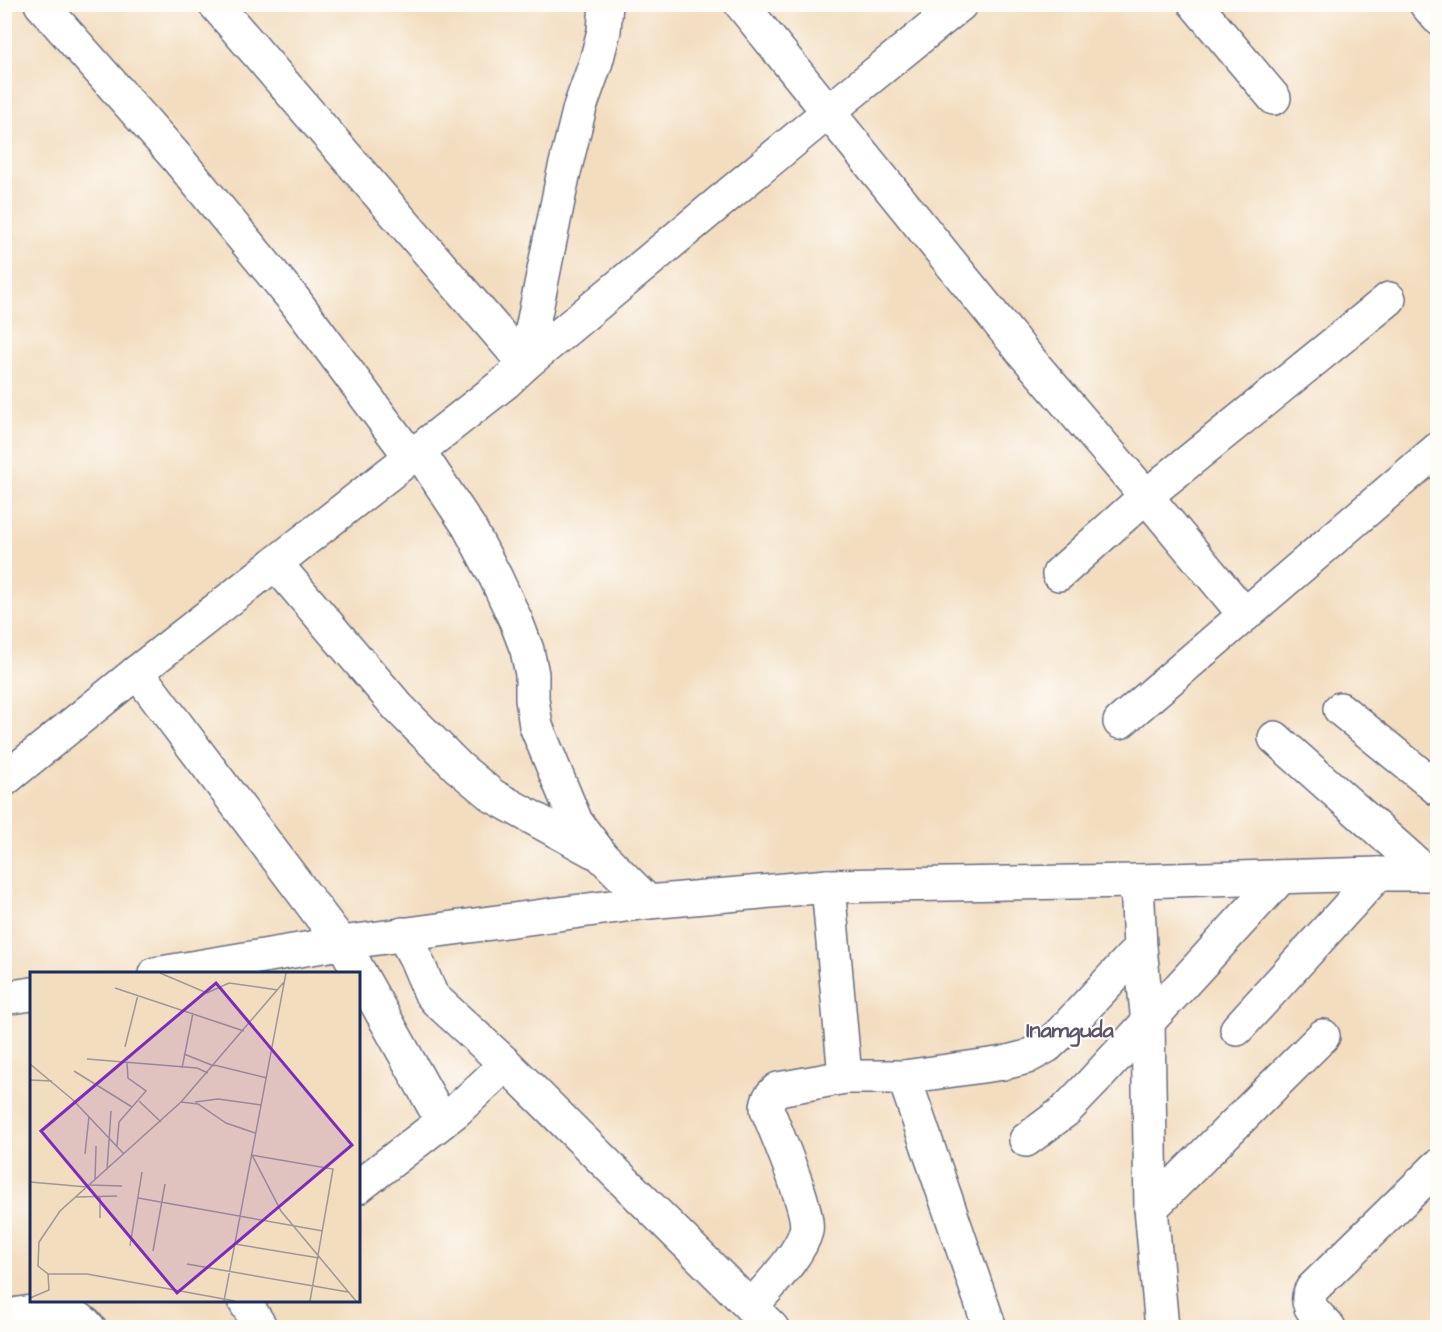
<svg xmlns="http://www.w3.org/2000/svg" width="1442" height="1332" viewBox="0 0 1442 1332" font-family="'Architects Daughter',sans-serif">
<rect width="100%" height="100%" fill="#fdfcf7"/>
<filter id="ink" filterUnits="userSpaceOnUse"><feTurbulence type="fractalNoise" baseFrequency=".0167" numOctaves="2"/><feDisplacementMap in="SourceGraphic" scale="12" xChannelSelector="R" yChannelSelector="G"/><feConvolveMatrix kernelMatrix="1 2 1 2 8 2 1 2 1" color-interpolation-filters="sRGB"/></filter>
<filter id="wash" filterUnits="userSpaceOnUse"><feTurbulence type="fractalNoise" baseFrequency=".008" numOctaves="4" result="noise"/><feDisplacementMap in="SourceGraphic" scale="24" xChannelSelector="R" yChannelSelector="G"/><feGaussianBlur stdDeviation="1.35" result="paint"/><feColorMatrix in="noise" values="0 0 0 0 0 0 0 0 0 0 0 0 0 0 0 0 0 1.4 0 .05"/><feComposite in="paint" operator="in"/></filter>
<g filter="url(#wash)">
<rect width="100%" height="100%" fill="#f3ddbf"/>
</g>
<g filter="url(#ink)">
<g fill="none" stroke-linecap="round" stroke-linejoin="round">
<g stroke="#676c80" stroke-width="36">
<g id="minor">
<polyline points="41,4 177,158 295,301 410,456"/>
<polyline points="215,4 525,364"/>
<polyline points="741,4 1022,351 1146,496 1245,615"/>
<polyline points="1195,4 1274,98"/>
<polyline points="1426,4 1438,18"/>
<polyline points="525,364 563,176 580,107 596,62 604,31 606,4"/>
<polyline points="418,450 469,527 496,578 516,621 527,650 532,674 532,699 536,726 576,822 602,856 648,902"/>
<polyline points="275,563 398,707 458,767 493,796 593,851"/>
<polyline points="1059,574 1146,496 1389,299"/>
<polyline points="137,672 341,943"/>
<polyline points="1340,709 1438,789"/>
<polyline points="1120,722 1438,449"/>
<polyline points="1275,738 1427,873"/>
<polyline points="4,780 137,672 506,382 525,364 828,112 961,4"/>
<polyline points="1137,881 1140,948 1148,1022 1151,1208 1162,1328"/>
<polyline points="828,886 845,1077"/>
<polyline points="403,934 416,959 431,994 436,1000 506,1064 772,1328"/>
<polyline points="343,943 442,1121"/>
<polyline points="155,974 341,943 648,902 828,886 1137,881 1378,874 1438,874"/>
<polyline points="4,998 32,994"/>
<polyline points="1237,1029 1378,874"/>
<polyline points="904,1077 990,1328"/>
<polyline points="1026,1140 1065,1111 1092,1083 1281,877"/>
<polyline points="358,1187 456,1111 506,1064"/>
<polyline points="1151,1208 1323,1036"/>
<polyline points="244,1300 261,1328"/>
<path d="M752,1306C768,1287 800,1255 806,1231C811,1212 776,1132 767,1109C767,1099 771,1095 778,1089L845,1077H904L1004,1063L1027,1057L1047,1046L1062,1032L1140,948"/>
<path d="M4,1315C16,1316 27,1312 39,1311C55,1309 79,1314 89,1328"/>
<path d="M1329,1328C1318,1315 1302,1306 1312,1289L1438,1166"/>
</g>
</g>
<use href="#minor" stroke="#fff" stroke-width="33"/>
</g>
</g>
<g text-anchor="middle" stroke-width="4.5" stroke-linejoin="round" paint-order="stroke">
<g font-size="22" font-weight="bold" fill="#5c546b" stroke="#fdfcf7">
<text x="1070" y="1037">Inamguda</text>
</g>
</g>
<g transform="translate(30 972)">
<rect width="330" height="330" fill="#f3ddbf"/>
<path fill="none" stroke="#9d9798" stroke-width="1.5" d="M130,1L177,21L199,11L248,18M85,16L214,59M95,75L108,23M154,82L184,94M57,87L167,96L178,101M0,92L43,128L94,182M184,93L237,106M152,96L163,41M44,99L102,135M0,108L22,109M109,129L131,150M151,130L168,132L196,151L225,161M165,130L188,127L231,133M87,174L89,150L116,119L98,106L97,91M55,182L59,144M221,183L303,197L280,329M222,183L251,239L326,329M77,198L81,139M65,208L66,174M0,210L57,215M60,213L92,214M46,225L87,224M108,226L293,259M70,246V224M205,272L289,286M100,274L112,200M123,279L135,212M157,292L318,320M18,302H57L205,329M0,326L19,318L18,302L8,294L9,270L30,239L151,130L254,10M194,329L256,1"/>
<path fill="#7b2cbf" fill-opacity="0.15" stroke="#7b2cbf" stroke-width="3" d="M186,11L322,173L147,321L11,159Z"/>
<rect width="330" height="330" fill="none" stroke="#1b2f5e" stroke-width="3"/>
</g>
<rect width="1442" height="1332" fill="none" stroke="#fdfcf7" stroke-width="24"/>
</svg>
